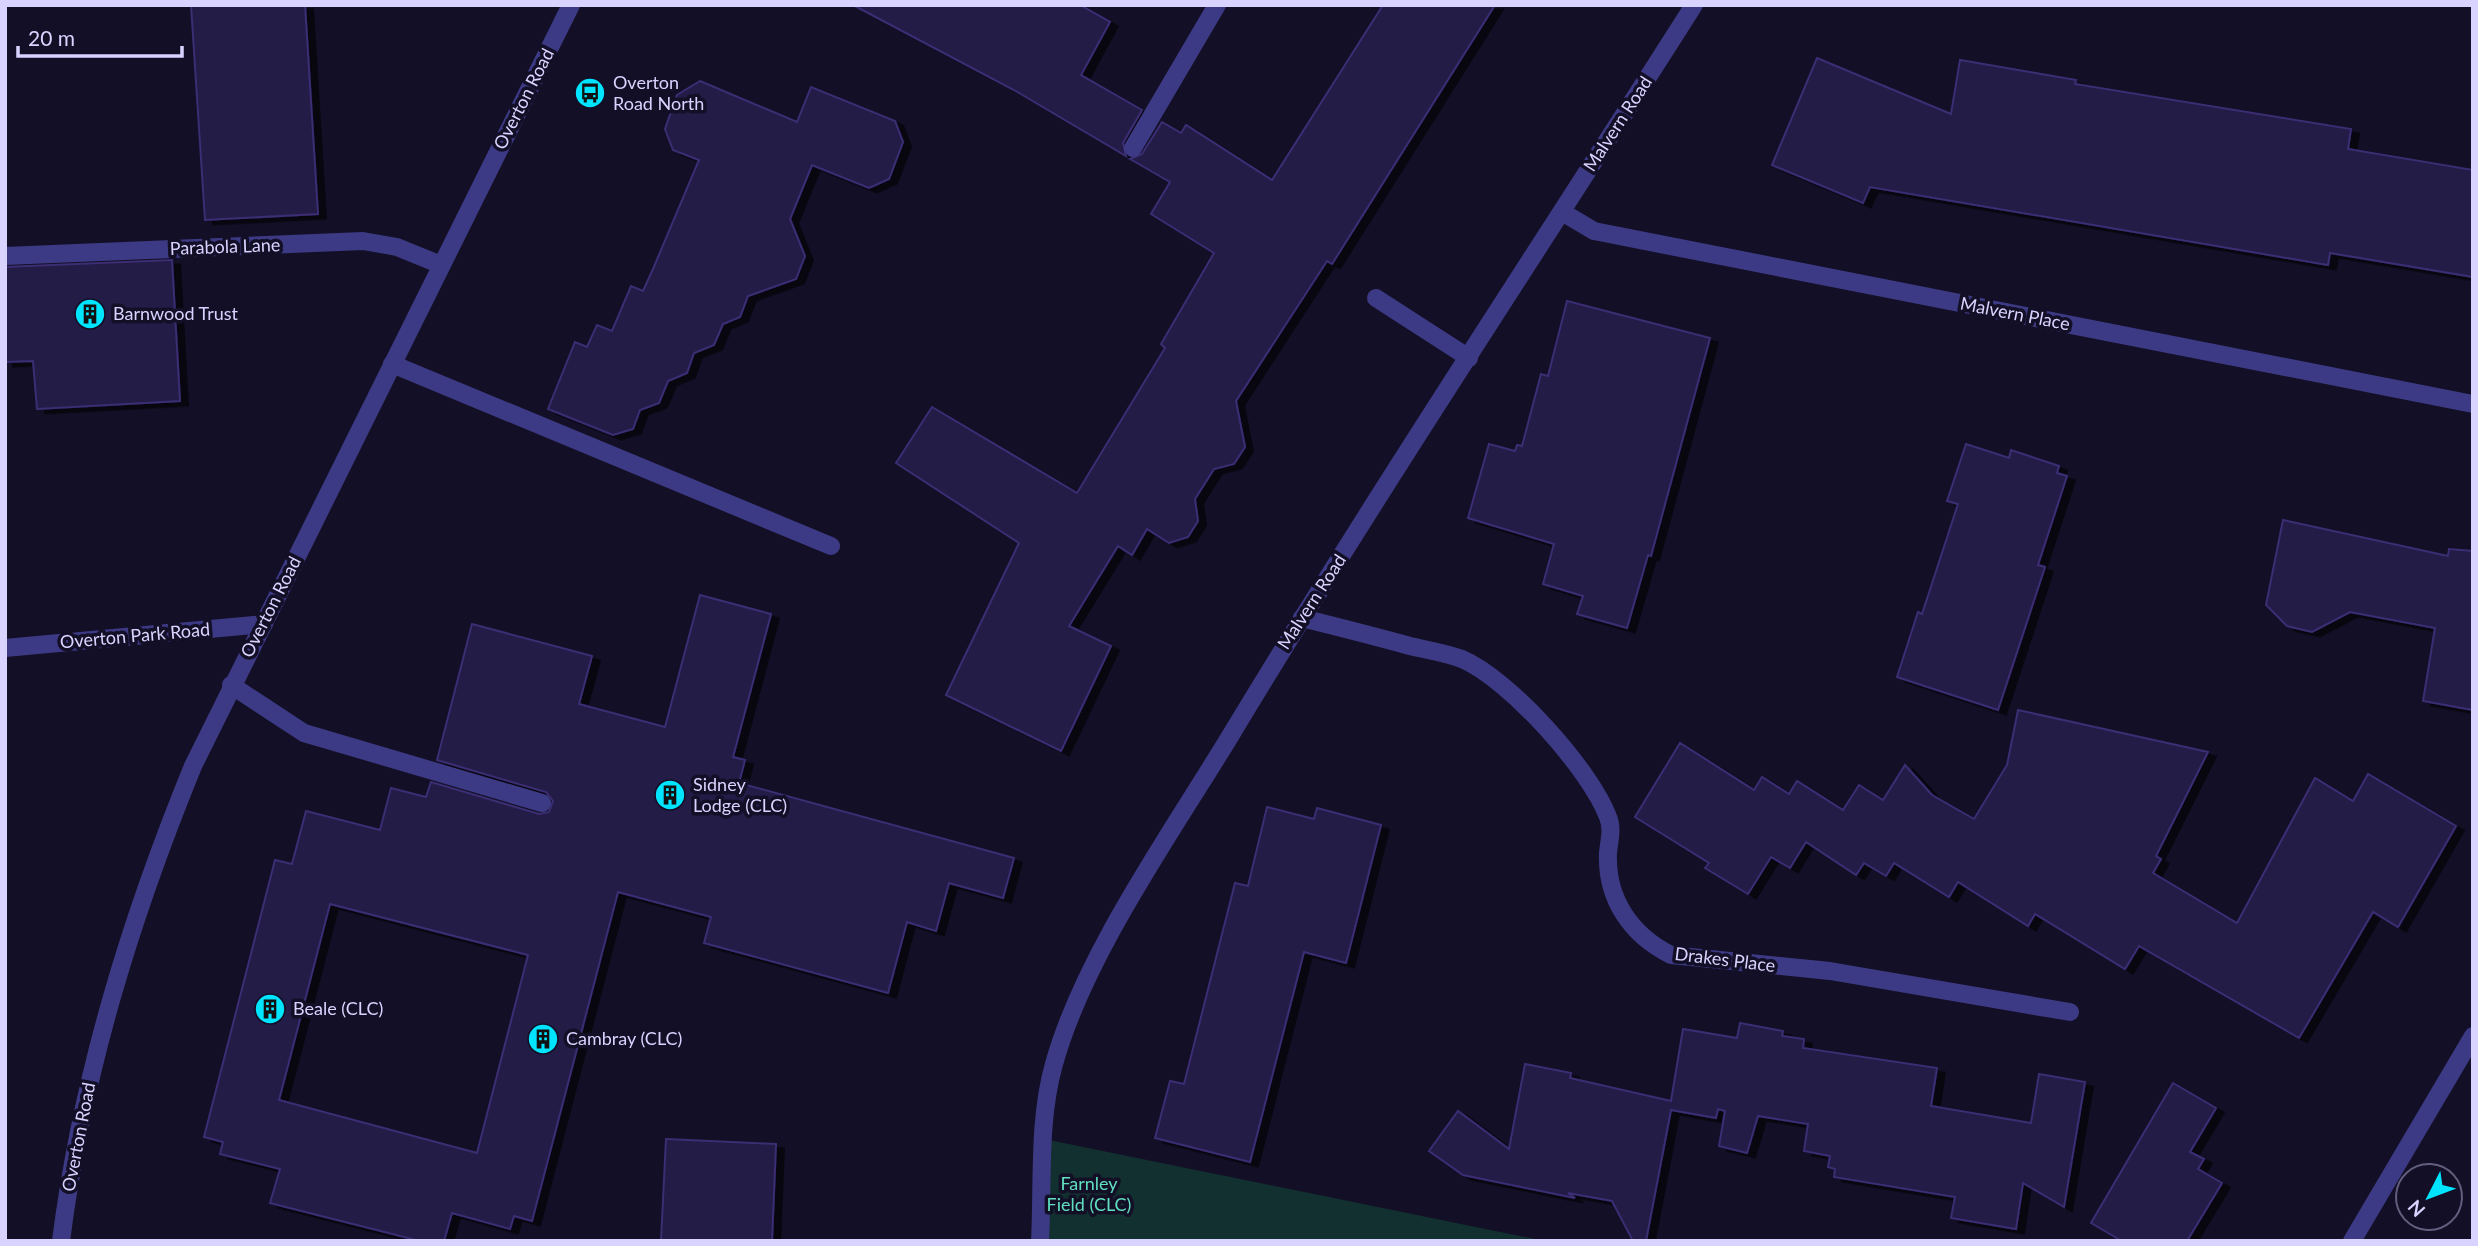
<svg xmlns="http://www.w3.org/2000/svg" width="2478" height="1246" viewBox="0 0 2478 1246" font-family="Lato,sans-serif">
<defs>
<filter id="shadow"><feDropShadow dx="8" dy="4.5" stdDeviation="0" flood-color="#0009"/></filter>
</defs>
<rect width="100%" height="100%" fill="#130f26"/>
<polygon fill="#12302f" points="1044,1139 1545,1241 1040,1241"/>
<g fill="#241b47" stroke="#3b2d73" stroke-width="2" fill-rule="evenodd" filter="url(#shadow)">
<polygon points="191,5 305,5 318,214 205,220"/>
<polygon points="853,5 1080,5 1110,22 1081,75 1142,110 1123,143 1126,156 1014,90"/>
<polygon points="1383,5 1495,5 1332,264 1327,261 1236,401 1245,447 1234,464 1214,469 1195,499 1198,521 1188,537 1169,543 1147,529 1132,555 1118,546 1069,626 1111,646 1061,751 946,695 1019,543 896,463 932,407 1077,493 1165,348 1161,344 1214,253 1151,214 1170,182 1130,159 1142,154 1162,122 1181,133 1186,125 1272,180"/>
<polygon points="1817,58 1951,114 1960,60 2076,80 2075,84 2351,129 2348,149 2473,170 2473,277 2330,253 2328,265 1870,187 1863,203 1772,165"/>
<polygon points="700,81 797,122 811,87 895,121 903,142 889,179 869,188 812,165 790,219 805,256 796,279 748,296 740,317 723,324 714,345 694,353 687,373 668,381 659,403 640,410 633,429 613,435 548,409 575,342 587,347 597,325 612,331 631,286 643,291 653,269 699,160 673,150 665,129 677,95"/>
<polygon points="172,260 180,401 37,409 33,361 5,362 5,267"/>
<polygon points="1567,301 1710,338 1651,556 1648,555 1627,628 1577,614 1583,596 1543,584 1554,544 1468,518 1489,444 1515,451 1517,445 1522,446 1541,374 1548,376"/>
<polygon points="1966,444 2009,458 2011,450 2059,466 2057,473 2067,476 2038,565 2045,567 1998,710 1897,677 1918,612 1922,614 1958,504 1947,501"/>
<polygon points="2283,520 2448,556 2449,549 2473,551 2473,710 2423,701 2435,628 2350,612 2312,632 2287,626 2266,605"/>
<path d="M700,595L771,614L733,757L745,760L739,783L1014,858L1003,898L949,883L936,931L907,922L888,993L704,943L711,917L618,892L532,1221L514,1216L510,1229L452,1213L444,1241H420L270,1203L280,1169L220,1154L223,1142L204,1137L275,860L292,864L306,811L380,830L391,788L426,797L431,782L539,814L549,812L553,801L546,792L437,760L472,624L592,656L579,704L665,727ZM330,904L528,955L477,1153L279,1100Z"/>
<polygon points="2018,710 2208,752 2156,856 2161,859 2153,873 2237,923 2315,778 2353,801 2368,774 2456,826 2398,927 2373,912 2299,1038 2139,946 2125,969 2035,914 2028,926 1958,882 1949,897 1894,863 1886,876 1864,863 1856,875 1806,842 1790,868 1771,857 1748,894 1705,868 1709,863 1635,817 1680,743 1754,790 1762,777 1789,794 1797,781 1843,810 1859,785 1883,800 1905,765 1932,795 1974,819 2007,765"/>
<polygon points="1267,807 1314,819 1317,808 1381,825 1346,963 1304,952 1250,1162 1155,1138 1170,1081 1184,1084 1235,883 1248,886"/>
<polygon points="1740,1023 1783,1031 1782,1036 1804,1039 1803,1048 1937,1068 1931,1106 2031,1123 2039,1074 2085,1082 2064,1207 2023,1183 2016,1229 1951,1218 1955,1197 1834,1177 1835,1169 1828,1167 1830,1156 1804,1151 1808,1124 1758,1116 1747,1153 1719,1146 1725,1111 1718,1109 1716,1118 1671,1110 1646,1241 1633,1241 1612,1201 1568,1193 1575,1198 1463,1175 1429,1151 1458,1111 1509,1149 1525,1064 1571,1073 1570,1078 1671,1101 1683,1029 1737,1038"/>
<polygon points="2173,1083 2216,1108 2190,1152 2204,1159 2198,1169 2222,1183 2187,1241 2122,1241 2091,1223"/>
<polygon points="666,1139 776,1144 772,1241 661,1241"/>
</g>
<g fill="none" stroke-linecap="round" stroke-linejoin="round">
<g stroke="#3d3a85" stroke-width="18">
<polyline points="1376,298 1469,358"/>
<polyline points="392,364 831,546"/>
<polyline points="231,685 304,733 542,803"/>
</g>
<g stroke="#3d3a85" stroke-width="18">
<polyline points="1133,148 1217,5"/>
<polyline points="1562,212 1594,231 2473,404"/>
<polyline points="5,256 363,241 397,247 441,265"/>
<path d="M1302,618C1338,627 1374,636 1410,646C1427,650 1446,653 1462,659C1509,679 1590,769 1608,817C1613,829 1609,841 1608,853C1606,899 1631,935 1671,955L1830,971L2070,1012"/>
<polyline points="5,648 264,624"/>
<path d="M61,1241C82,1076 130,920 193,766L571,5"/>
<path d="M1040,1241C1043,1183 1038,1120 1054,1064C1084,956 1170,835 1229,738C1378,491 1539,249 1694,5"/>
<polyline points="2352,1241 2473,1036"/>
</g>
</g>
<defs>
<g id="bus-disc" transform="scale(1.575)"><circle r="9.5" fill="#00e5ff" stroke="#130f26"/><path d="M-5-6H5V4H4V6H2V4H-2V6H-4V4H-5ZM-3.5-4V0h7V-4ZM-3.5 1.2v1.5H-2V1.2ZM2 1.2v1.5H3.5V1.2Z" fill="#111"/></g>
<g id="building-disc" transform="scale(1.575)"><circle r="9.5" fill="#00e5ff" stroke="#130f26"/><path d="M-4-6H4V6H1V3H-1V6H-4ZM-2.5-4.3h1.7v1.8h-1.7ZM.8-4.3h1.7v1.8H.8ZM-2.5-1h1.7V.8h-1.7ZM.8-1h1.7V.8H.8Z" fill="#111"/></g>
</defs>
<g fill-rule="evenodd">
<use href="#bus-disc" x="590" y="93"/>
<use href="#building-disc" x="90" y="314"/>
<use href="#building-disc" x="670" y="795"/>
<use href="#building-disc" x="270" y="1009"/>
<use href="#building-disc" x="543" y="1039"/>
</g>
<g text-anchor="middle" stroke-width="7" stroke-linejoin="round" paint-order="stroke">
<g font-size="18" fill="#d9d4ff" stroke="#130f26" text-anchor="start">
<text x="613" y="89">Overton<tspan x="613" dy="21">Road North</tspan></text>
<text x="113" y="320">Barnwood Trust</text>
<text x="693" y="791">Sidney<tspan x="693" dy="21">Lodge (CLC)</tspan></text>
<text x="293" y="1015">Beale (CLC)</text>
<text x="566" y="1045">Cambray (CLC)</text>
</g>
<g font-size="18" fill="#d9d4ff" stroke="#130f26">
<text transform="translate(524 99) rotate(-63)" y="6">Overton Road</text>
<text transform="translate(1618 124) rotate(-57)" y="6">Malvern Road</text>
<text transform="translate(225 247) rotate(-2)" y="6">Parabola Lane</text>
<text transform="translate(2015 314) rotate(11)" y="6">Malvern Place</text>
<text transform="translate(1312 602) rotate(-57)" y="6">Malvern Road</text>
<text transform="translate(271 607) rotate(-63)" y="6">Overton Road</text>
<text transform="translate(135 636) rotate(-5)" y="6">Overton Park Road</text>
<text transform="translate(1725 960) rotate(7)" y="6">Drakes Place</text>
<text transform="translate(79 1137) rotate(-79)" y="6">Overton Road</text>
</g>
<g font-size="18" fill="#5fe0c0" stroke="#130f26">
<text x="1089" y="1190">Farnley<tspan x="1089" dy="21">Field (CLC)</tspan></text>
</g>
</g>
<rect width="2478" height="1246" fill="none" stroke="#d9d4ff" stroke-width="14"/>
<g transform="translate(2429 1197) rotate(228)"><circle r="33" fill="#130f26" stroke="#625e7d" stroke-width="2"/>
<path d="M0-5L12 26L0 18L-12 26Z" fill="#00e5ff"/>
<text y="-10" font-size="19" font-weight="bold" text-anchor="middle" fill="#d9d4ff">N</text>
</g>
<path d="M18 46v10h164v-10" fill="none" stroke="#d9d4ff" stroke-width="3.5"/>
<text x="28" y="46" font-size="21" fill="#d9d4ff" stroke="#130f26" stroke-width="5" paint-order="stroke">20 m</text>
</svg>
